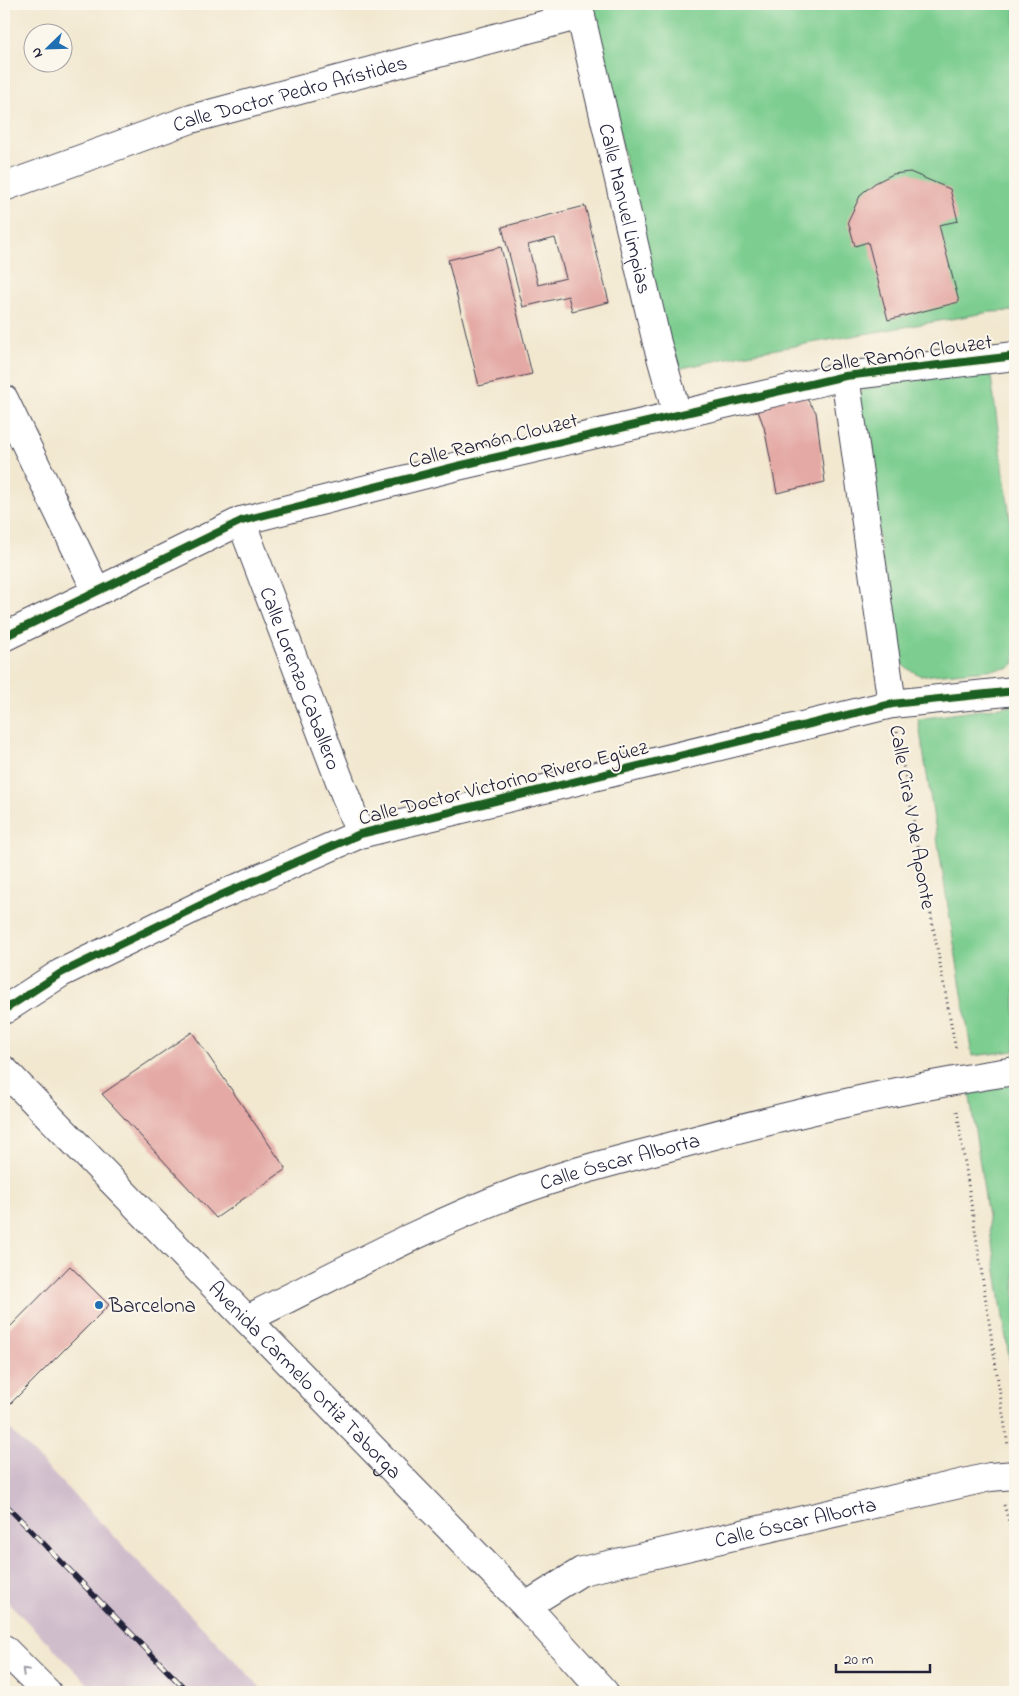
<svg xmlns="http://www.w3.org/2000/svg" width="1019" height="1696" viewBox="0 0 1019 1696" font-family="'Indie Flower',sans-serif">
<rect width="100%" height="100%" fill="#fbf7ec"/>
<filter id="ink" filterUnits="userSpaceOnUse"><feTurbulence type="fractalNoise" baseFrequency=".02" numOctaves="2"/><feDisplacementMap in="SourceGraphic" scale="10" xChannelSelector="R" yChannelSelector="G"/><feConvolveMatrix kernelMatrix="1 2 1 2 8 2 1 2 1" color-interpolation-filters="sRGB"/></filter>
<filter id="wash" filterUnits="userSpaceOnUse"><feTurbulence type="fractalNoise" baseFrequency=".0096" numOctaves="4" result="noise"/><feDisplacementMap in="SourceGraphic" scale="20" xChannelSelector="R" yChannelSelector="G"/><feGaussianBlur stdDeviation="1.12" result="paint"/><feColorMatrix in="noise" values="0 0 0 0 0 0 0 0 0 0 0 0 0 0 0 0 0 1.4 0 .05"/><feComposite in="paint" operator="in"/></filter>
<g filter="url(#wash)">
<rect width="100%" height="100%" fill="#f2e8d0"/>
<polygon fill="#d0bdcc" points="4,1423 265,1692 96,1692 4,1598"/>
<g fill="#7bcd8f" stroke="#4e7865">
<polygon points="590,4 1015,4 1015,311 991,312 742,355 673,370"/>
<polygon points="985,366 991,376 1015,557 1015,663 1009,668 921,676 905,667 896,655 858,399 863,388"/>
<polygon points="1015,705 1015,1051 972,1056 918,719"/>
<polygon points="1015,1084 1015,1397 969,1091"/>
</g>
<g id="blocks">
<g fill="#e4a9a4" fill-rule="evenodd">
<polygon points="910,172 950,189 958,221 939,225 959,302 888,320 868,242 855,246 848,221 861,194 875,183 893,174"/>
<path d="M585,206L609,302L572,311L568,296L523,307L502,227ZM555,238L566,278L538,285L528,245Z"/>
<polygon points="501,247 532,374 479,386 448,260"/>
<polygon points="801,391 816,412 825,482 777,493 764,427 755,403"/>
<polygon points="192,1032 286,1169 216,1218 102,1094"/>
<polygon points="70,1266 109,1305 8,1406 4,1401 4,1333"/>
</g>
</g>
</g>
<g filter="url(#ink)">
<use href="#blocks" fill-opacity="0" stroke="#414051" stroke-width="1"/>
<g fill="none" stroke-linecap="round" stroke-linejoin="round">
<g stroke="#414051" stroke-width="30">
<g id="minor">
<path id="s1" d="M578,4L657,343L677,414"/>
<path id="s2" d="M4,187L191,119L581,15"/>
<polyline points="845,376 892,704"/>
<polyline points="4,399 96,590"/>
<path id="s3" d="M241,521L360,834"/>
<polyline points="4,637 241,521 458,466 845,376 1015,356"/>
<polyline points="4,1010 61,973 217,897 360,834 892,704 1015,691"/>
<path id="s4" d="M4,1070L526,1606L604,1692"/>
<path id="s5" d="M247,1319C336,1275 424,1227 516,1192C572,1171 631,1157 688,1142C796,1113 905,1087 1015,1071"/>
<path id="s6" d="M526,1606L582,1571L990,1477L1015,1475"/>
</g>
</g>
<g stroke="#414051" stroke-width="30">
<polyline id="tertiary" points="4,1649 47,1692"/>
</g>
<g stroke="#414051" stroke-width="3" stroke-dasharray="1 4" stroke-linecap="butt">
<polyline points="897,732 956,1050"/>
<polyline points="957,1111 1008,1446"/>
<polyline points="1004,1505 1015,1541"/>
</g>
<use href="#minor" stroke="#fff" stroke-width="28"/>
<use href="#tertiary" stroke="#fff" stroke-width="28"/>
<g stroke="#22223b" stroke-width="5.5">
<polyline id="rail" points="4,1503 188,1692"/>
</g>
<use href="#rail" stroke="#fbf7ec" stroke-width="4" stroke-dasharray="11" stroke-linecap="butt"/>
<g stroke="#fbf7ec" stroke-width="11">
<g id="cycleway">
<polyline points="4,637 241,521 458,466 845,376 1015,356"/>
<polyline points="4,1010 61,973 217,897 360,834 892,704 1015,691"/>
</g>
</g>
<use href="#cycleway" stroke="#1b5e20" stroke-width="8"/>
</g>
<defs><path id="oneway-chevron" d="M-2-3.5L2.5 0L-2 3.5" fill="none" stroke-width="1.6" stroke-linecap="round" stroke-linejoin="round" transform="scale(1.25)"/></defs>
<use stroke="#9c9ca7" href="#oneway-chevron" transform="translate(25 1671) rotate(-135)"/>
</g>
<circle fill="#1f6fb2" stroke="#fbf7ec" stroke-width="2" cx="99" cy="1305" r="5"/>
<g text-anchor="middle" stroke-width="4" stroke-linejoin="round" paint-order="stroke">
<g font-size="21" fill="#22223b" stroke="#fbf7ec">
<text dy="7" stroke="none"><textPath href="#s2" startOffset="301">Calle Doctor Pedro Arístides</textPath></text>
<text dy="7" stroke="none"><textPath href="#s1" startOffset="210">Calle Manuel Limpias</textPath></text>
<text transform="translate(906 353) rotate(-8)" y="7">Calle Ramón Clouzet</text>
<text transform="translate(493 440) rotate(-14)" y="7">Calle Ramón Clouzet</text>
<text dy="7" stroke="none"><textPath href="#s3" startOffset="168">Calle Lorenzo Caballero</textPath></text>
<text transform="translate(503 782) rotate(-14)" y="7">Calle Doctor Victorino Rivero Egüez</text>
<text transform="translate(913 817) rotate(80)" y="7">Calle Cira V de Aponte</text>
<text dy="7" stroke="none"><textPath href="#s5" startOffset="406">Calle Óscar Alborta</textPath></text>
<text dy="7" stroke="none"><textPath href="#s4" startOffset="432">Avenida Carmelo Ortiz Taborga</textPath></text>
<text dy="7" stroke="none"><textPath href="#s6" startOffset="285">Calle Óscar Alborta</textPath></text>
</g>
<g font-size="21" fill="#22223b" stroke="#fbf7ec" text-anchor="start">
<text x="109" y="1312">Barcelona</text>
</g>
</g>
<rect width="1019" height="1696" fill="none" stroke="#fbf7ec" stroke-width="20"/>
<g transform="translate(48 48) rotate(247)"><circle r="24" fill="#fbf7ec" stroke="#a4a2a5"/>
<path d="M0-4L9 19L0 12L-9 19Z" fill="#1f6fb2"/>
<text y="-8" font-size="14" font-weight="bold" text-anchor="middle" fill="#22223b">N</text>
</g>
<path d="M836 1664v8h94v-8" fill="none" stroke="#22223b" stroke-width="2.5"/>
<text x="844" y="1664" font-size="15" fill="#22223b" stroke="#fbf7ec" stroke-width="4" paint-order="stroke">20 m</text>
</svg>
